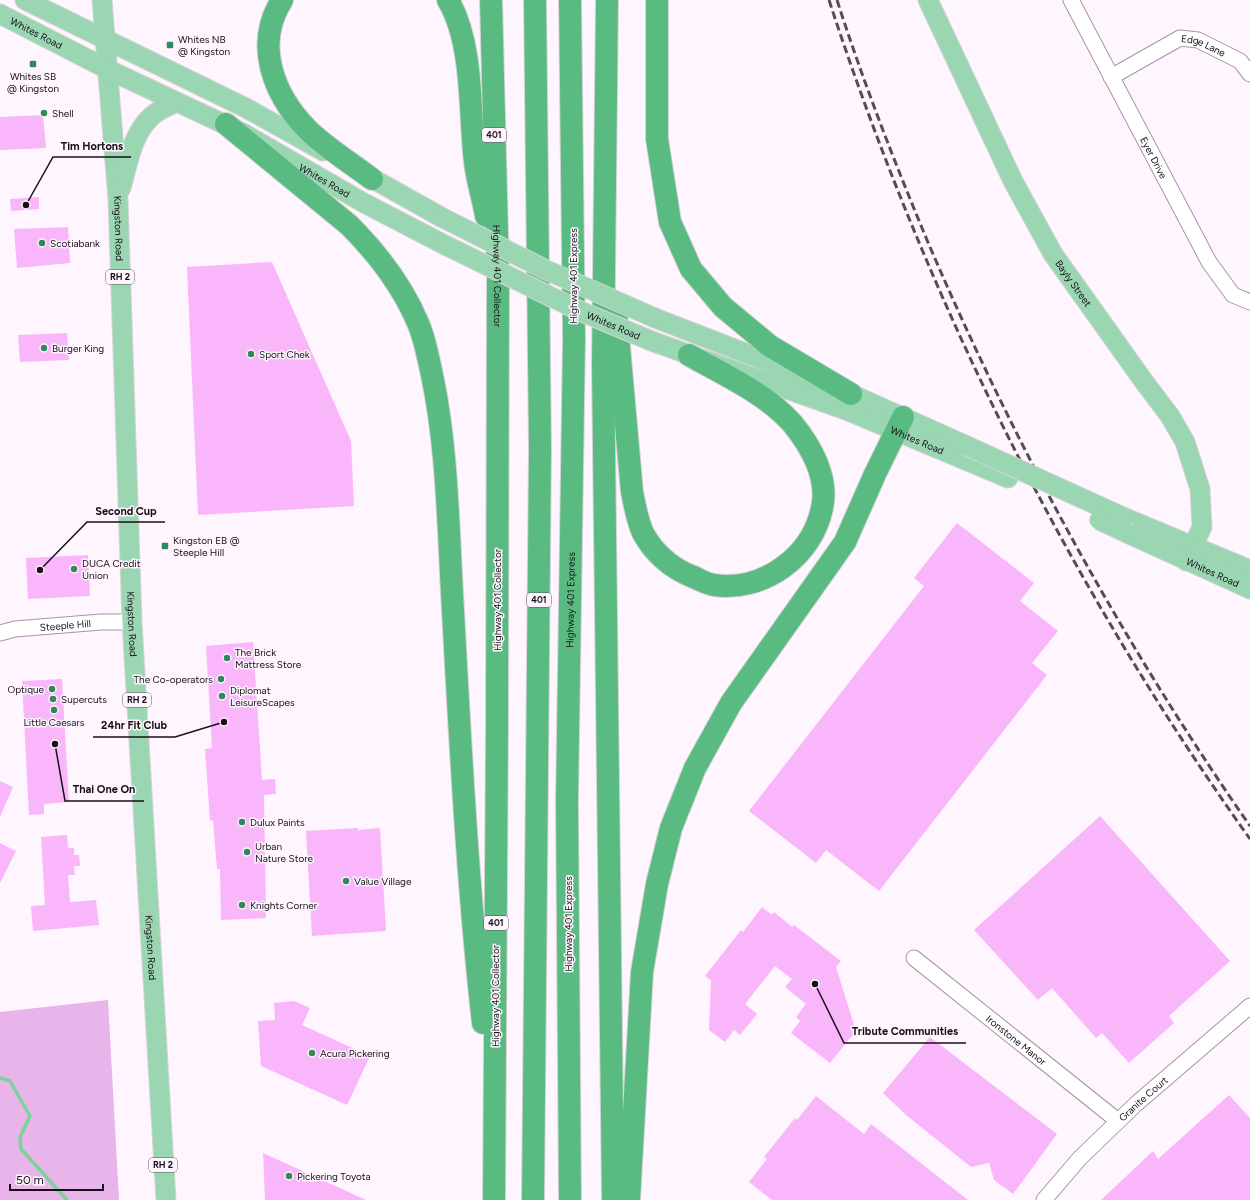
<svg xmlns="http://www.w3.org/2000/svg" width="1250" height="1200" viewBox="0 0 1250 1200" font-family="Figtree,sans-serif">
<rect width="100%" height="100%" fill="#fef5fe"/>
<polygon fill="#e8b4e9" points="108,1000 119,1200 0,1200 0,1012"/>
<g fill="none" stroke-linecap="round" stroke-linejoin="round">
<polyline stroke="#7ad39c" stroke-width="3.5" points="0,1078 10,1081 30,1116 20,1137 21,1149 67,1200"/>
</g>
<g fill="#f9b6fa">
<polygon points="43,115 46,148 0,150 0,117"/>
<polygon points="39,197 39,209 11,211 10,199"/>
<polygon points="68,227 70,263 17,268 14,229"/>
<polygon points="272,262 351,441 354,506 198,515 187,267"/>
<polygon points="67,333 69,360 20,362 18,335"/>
<polygon points="957,523 1034,583 1020,601 1058,631 1032,663 1047,675 879,891 826,850 816,863 749,811 924,586 914,578"/>
<polygon points="88,555 90,596 28,599 26,558"/>
<polygon points="253,642 262,780 275,779 276,794 264,795 266,918 221,920 220,869 217,869 213,820 210,821 205,749 212,748 206,646"/>
<polygon points="62,679 69,802 44,804 44,814 29,815 22,681"/>
<polygon points="0,781 13,787 0,817"/>
<polygon points="1100,816 1230,961 1169,1016 1174,1023 1129,1063 1102,1033 1096,1038 1052,988 1038,1000 974,930"/>
<polygon points="358,828 358,830 380,828 386,931 312,936 306,831"/>
<polygon points="67,835 68,848 74,848 74,855 79,855 80,866 74,866 75,875 68,875 70,902 96,900 99,925 33,931 31,906 45,905 41,837"/>
<polygon points="0,843 16,851 0,883"/>
<polygon points="762,907 772,915 774,912 792,927 794,925 841,961 836,967 856,1031 830,1063 791,1033 800,1021 796,1017 806,1004 785,987 792,979 775,966 745,1004 757,1014 740,1035 734,1030 725,1042 709,1030 711,980 705,976 741,930 743,932"/>
<polygon points="294,1001 310,1008 302,1025 370,1056 347,1105 261,1066 258,1021 275,1020 274,1003"/>
<polygon points="930,1037 1057,1134 1013,1194 994,1180 989,1163 971,1167 906,1115 883,1093"/>
<polygon points="1229,1095 1250,1118 1250,1200 1101,1200 1153,1151 1158,1159"/>
<polygon points="816,1096 864,1134 871,1124 968,1200 772,1200 749,1182 767,1159 764,1157 795,1118 797,1120"/>
<polygon points="263,1153 366,1200 265,1200"/>
</g>
<g fill="none" stroke-linecap="round" stroke-linejoin="round">
<g stroke="#a894a8" stroke-width="17">
<g id="minor">
<path id="s1" d="M1071,0L1209,262L1233,295L1250,302"/>
<path id="s2" d="M1111,77L1180,38L1198,40L1240,61L1250,74"/>
<path id="s3" d="M0,633L15,629L101,622H132"/>
<path id="s4" d="M914,958L1118,1121"/>
<path id="s5" d="M1044,1200L1080,1158L1136,1104L1250,1006"/>
</g>
</g>
<g stroke="#d5d4d5" stroke-width="21">
<g id="major">
<polyline points="25,0 246,108 323,151"/>
<path id="s6" d="M102,0L118,200L132,622L166,1200"/>
<path id="s7" d="M928,0L1013,181L1053,254L1145,383L1170,416L1185,442L1200,489L1202,527L1186,561"/>
<path id="s8" d="M0,14L107,69L243,133L364,203L443,244"/>
<polyline points="359,171 441,217"/>
<path d="M121,188C128,164 132,133 152,116C158,110 169,106 176,102"/>
<polyline points="655,318 851,394 965,445"/>
<path id="s9" d="M654,342L846,410L1008,478"/>
<polyline points="1123,517 1250,570"/>
<path id="s10" d="M1129,534L1250,589"/>
</g>
</g>
<g stroke="#d5d4d5" stroke-width="24">
<g id="highway">
<path d="M282,0C254,44 273,94 307,129C326,148 351,163 372,179"/>
<path d="M448,0C474,44 469,112 475,162C477,180 483,198 486,216"/>
<path id="s11" d="M491,0L498,271L497,723L494,1200"/>
<polyline points="607,0 603,364 613,1200"/>
<polyline points="657,0 657,139 670,222 691,269 723,307 770,346 851,394"/>
<path d="M226,124L349,225C378,254 402,285 418,323C425,339 428,357 432,375C447,446 448,520 452,593C460,737 467,880 483,1023"/>
<path d="M616,313L632,492C635,506 637,520 643,533C653,552 671,568 691,576C699,579 706,584 714,585C763,592 812,557 822,508C829,478 811,446 792,423C765,393 724,375 689,355"/>
<polyline points="533,1200 540,449 535,0"/>
<path id="s12" d="M570,1200L567,801L574,339L570,0"/>
<polyline points="629,1200 642,972 657,884 671,828 695,768 731,703 845,542 875,474 903,417"/>
</g>
</g>
<use href="#minor" stroke="#fff" stroke-width="15"/>
<use href="#major" stroke="#9bd6b3" stroke-width="19"/>
<use href="#highway" stroke="#59bb81" stroke-width="22"/>
<g stroke="#544d54" stroke-width="3" stroke-dasharray="8 4" stroke-linecap="butt">
<path d="M829,0C926,298 1068,584 1250,839"/>
<path d="M837,0C863,81 894,161 927,240C1015,446 1122,642 1250,826"/>
</g>
<g stroke="#d5d4d5" stroke-width="21" stroke-linecap="butt">
<g id="major-bridge">
<polyline points="441,217 544,269 655,318"/>
<path id="s13" d="M443,244L580,311L654,342"/>
<polyline points="965,445 1123,517"/>
<polyline points="1099,520 1129,534"/>
</g>
</g>
<use href="#major-bridge" stroke="#9bd6b3" stroke-width="19"/>
</g>
<g fill="#358759" stroke="#fef5fe" stroke-width="1.5">
<rect x="166" y="41" width="8" height="8" rx="2"/>
<rect x="29" y="60" width="8" height="8" rx="2"/>
<circle cx="44" cy="113" r="4"/>
<circle cx="42" cy="243" r="4"/>
<circle cx="44" cy="348" r="4"/>
<circle cx="251" cy="354" r="4"/>
<rect x="161" y="542" width="8" height="8" rx="2"/>
<circle cx="74" cy="569" r="4"/>
<circle cx="227" cy="658" r="4"/>
<circle cx="221" cy="679" r="4"/>
<circle cx="52" cy="689" r="4"/>
<circle cx="222" cy="696" r="4"/>
<circle cx="53" cy="699" r="4"/>
<circle cx="54" cy="710" r="4"/>
<circle cx="242" cy="822" r="4"/>
<circle cx="247" cy="852" r="4"/>
<circle cx="346" cy="881" r="4"/>
<circle cx="242" cy="905" r="4"/>
<circle cx="312" cy="1053" r="4"/>
<circle cx="289" cy="1176" r="4"/>
</g>
<g text-anchor="middle" stroke-width="3" stroke-linejoin="round" paint-order="stroke">
<g fill="#fef5fe" stroke="#5c555c" stroke-width="1">
<rect x="482" y="128" width="24" height="14" rx="3"/>
<rect x="106" y="270" width="28" height="14" rx="3"/>
<rect x="527" y="593" width="24" height="14" rx="3"/>
<rect x="123" y="693" width="28" height="14" rx="3"/>
<rect x="484" y="916" width="24" height="14" rx="3"/>
<rect x="149" y="1158" width="28" height="14" rx="3"/>
</g>
<g font-size="9" font-weight="bold" fill="#171017">
<text x="494" y="138">401</text>
<text x="120" y="280">RH 2</text>
<text x="539" y="603">401</text>
<text x="137" y="703">RH 2</text>
<text x="496" y="926">401</text>
<text x="163" y="1168">RH 2</text>
</g>
<g font-size="10" fill="#171017" stroke="#fef5fe">
<text dy="4" stroke="none"><textPath href="#s8" startOffset="41">Whites Road</textPath></text>
<text dy="4" stroke="none"><textPath href="#s2" startOffset="104">Edge Lane</textPath></text>
<text dy="4" stroke="none"><textPath href="#s1" startOffset="178">Eyer Drive</textPath></text>
<text dy="4" stroke="none"><textPath href="#s8" startOffset="365">Whites Road</textPath></text>
<text dy="4" stroke="none"><textPath href="#s6" startOffset="229">Kingston Road</textPath></text>
<text dy="4" stroke="none"><textPath href="#s11" startOffset="276">Highway 401 Collector</textPath></text>
<text transform="translate(573 276) rotate(-90)" y="4">Highway 401 Express</text>
<text dy="4" stroke="none"><textPath href="#s7" startOffset="319">Bayly Street</textPath></text>
<text dy="4" stroke="none"><textPath href="#s13" startOffset="189">Whites Road</textPath></text>
<text dy="4" stroke="none"><textPath href="#s9" startOffset="281">Whites Road</textPath></text>
<text dy="4" stroke="none"><textPath href="#s10" startOffset="92">Whites Road</textPath></text>
<text transform="translate(497 600) rotate(-90)" y="4">Highway 401 Collector</text>
<text dy="4" stroke="none"><textPath href="#s12" startOffset="600">Highway 401 Express</textPath></text>
<text dy="4" stroke="none"><textPath href="#s6" startOffset="625">Kingston Road</textPath></text>
<text dy="4" stroke="none"><textPath href="#s3" startOffset="66">Steeple Hill</textPath></text>
<text transform="translate(568 924) rotate(-90)" y="4">Highway 401 Express</text>
<text dy="4" stroke="none"><textPath href="#s6" startOffset="949">Kingston Road</textPath></text>
<text transform="translate(495 996) rotate(-90)" y="4">Highway 401 Collector</text>
<text dy="4" stroke="none"><textPath href="#s4" startOffset="131">Ironstone Manor</textPath></text>
<text dy="4" stroke="none"><textPath href="#s5" startOffset="142">Granite Court</textPath></text>
</g>
<g font-size="10" fill="#171017" stroke="#fef5fe" text-anchor="start">
<text x="178" y="43">Whites NB<tspan x="178" dy="12">@ Kingston</tspan></text>
<text x="33" y="80" text-anchor="middle">Whites SB<tspan x="33" dy="12">@ Kingston</tspan></text>
<text x="52" y="117">Shell</text>
<text x="50" y="247">Scotiabank</text>
<text x="52" y="352">Burger King</text>
<text x="259" y="358">Sport Chek</text>
<text x="173" y="544">Kingston EB @<tspan x="173" dy="12">Steeple Hill</tspan></text>
<text x="82" y="567">DUCA Credit<tspan x="82" dy="12">Union</tspan></text>
<text x="235" y="656">The Brick<tspan x="235" dy="12">Mattress Store</tspan></text>
<text x="213" y="683" text-anchor="end">The Co-operators</text>
<text x="44" y="693" text-anchor="end">Optique</text>
<text x="230" y="694">Diplomat<tspan x="230" dy="12">LeisureScapes</tspan></text>
<text x="61" y="703">Supercuts</text>
<text x="54" y="726" text-anchor="middle">Little Caesars</text>
<text x="250" y="826">Dulux Paints</text>
<text x="255" y="850">Urban<tspan x="255" dy="12">Nature Store</tspan></text>
<text x="354" y="885">Value Village</text>
<text x="250" y="909">Knights Corner</text>
<text x="320" y="1057">Acura Pickering</text>
<text x="297" y="1180">Pickering Toyota</text>
</g>
</g>
<path fill="none" stroke="#171017" stroke-width="1.5" d="M26 205L53 157H131M40 570L87 522H165M224 722L175 737H93M55 744L65 801H144M815 984L844 1043H966"/>
<g fill="#171017" stroke="#fef5fe" stroke-width="1.5">
<circle cx="26" cy="205" r="4"/>
<circle cx="40" cy="570" r="4"/>
<circle cx="224" cy="722" r="4"/>
<circle cx="55" cy="744" r="4"/>
<circle cx="815" cy="984" r="4"/>
</g>
<g font-size="11" text-anchor="middle" font-weight="bold" fill="#171017" stroke="#fef5fe" stroke-width="3" stroke-linejoin="round" paint-order="stroke">
<text x="92" y="150">Tim Hortons</text>
<text x="126" y="515">Second Cup</text>
<text x="134" y="729">24hr Fit Club</text>
<text x="104" y="793">Thai One On</text>
<text x="905" y="1035">Tribute Communities</text>
</g>
<path d="M10 1184v6h93v-6" fill="none" stroke="#171017" stroke-width="2"/>
<text x="16" y="1184" font-size="12" fill="#171017" stroke="#fef5fe" stroke-width="3" paint-order="stroke">50 m</text>
</svg>
